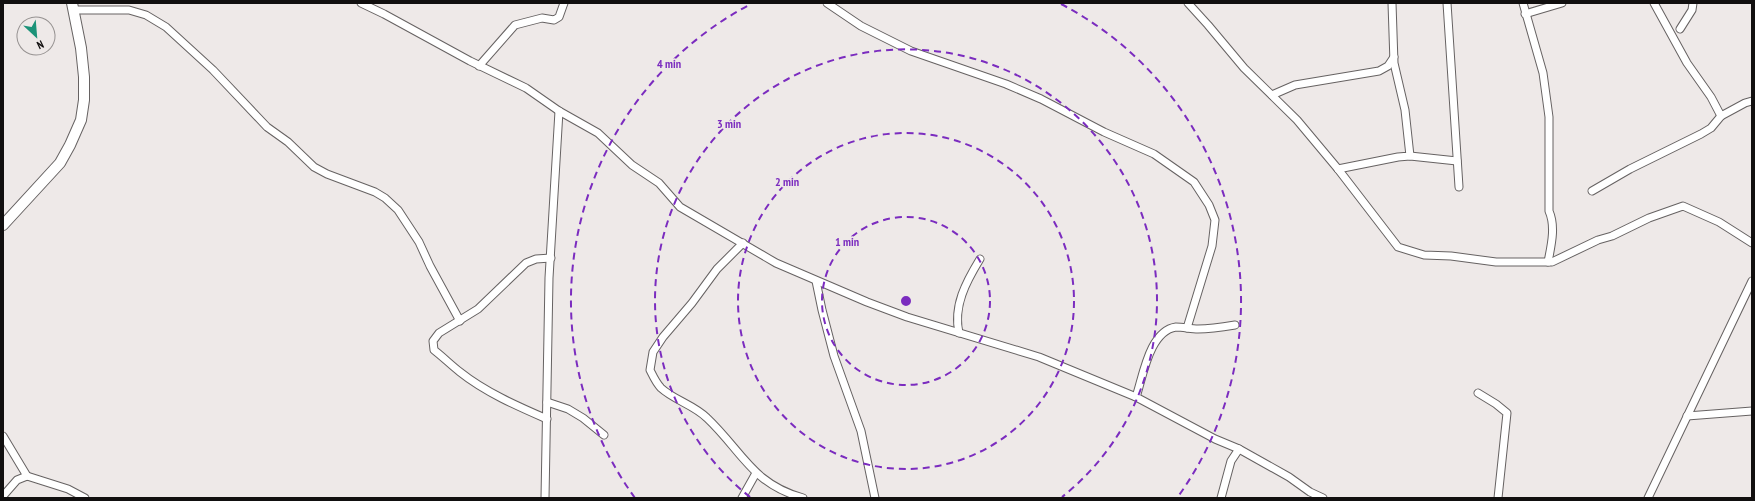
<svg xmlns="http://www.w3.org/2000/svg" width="1755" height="501" viewBox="0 0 1755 501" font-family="'PT Sans Narrow',sans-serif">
<rect width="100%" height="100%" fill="#eee9e8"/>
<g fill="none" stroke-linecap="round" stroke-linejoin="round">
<g stroke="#666262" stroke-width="9">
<g id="minor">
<polyline points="361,3 384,14 470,61 526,88 559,111 598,133 632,165 659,183 680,207 776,263 867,302 907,317 1039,357 1136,397 1215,439 1239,449 1289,477 1310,492 1323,498"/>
<polyline points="827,3 861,26 911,51 1006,84 1041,99 1104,132 1154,154 1194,182 1209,205 1215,220 1212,246 1187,328"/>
<polyline points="1188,3 1208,25 1244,68 1297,120 1338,169 1398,247 1424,255 1451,256 1496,262 1552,262 1598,240 1612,236 1649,218 1683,206 1719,222 1752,243"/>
<polyline points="1447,3 1459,187"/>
<path d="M1523,3L1543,73L1549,117V211C1556,227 1551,246 1548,262"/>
<polyline points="1654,3 1687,63 1711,97 1721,116 1745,103 1752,101"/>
<polyline points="74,10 129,10 146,15 166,27 213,70 267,127 288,142 314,167 327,174 375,192 385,198 398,210 419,242 430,266 460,321"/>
<polyline points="1525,14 1562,3"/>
<polyline points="1680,29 1692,10 1693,3"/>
<polyline points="479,66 515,25 542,18 554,20 559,17 564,3"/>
<polyline points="1272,95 1295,85 1379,71 1388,66 1394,57"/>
<polyline points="1410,156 1457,161"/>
<polyline points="1338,169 1398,157 1410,156 1405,110 1394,63 1392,3"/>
<polyline points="1592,191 1630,169 1701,134 1711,128 1721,116"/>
<path d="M743,243L717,269L692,303L663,337L653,352L650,370C653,376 656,383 661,388C674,400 694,405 707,418C742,451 752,484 803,498"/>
<polyline points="816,281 822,310 834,356 861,431 875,498"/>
<path d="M959,333C953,306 966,282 980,259"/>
<polyline points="1478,393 1496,404 1507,413 1498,498"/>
<path d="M1136,397C1143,377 1149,331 1176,327C1183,327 1191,329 1198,329C1210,329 1223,327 1235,325"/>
<polyline points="547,402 568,409 583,418 604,435"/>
<polyline points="1687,416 1752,411"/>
<path d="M547,419C517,406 485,392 460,372C451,365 443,357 434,350L433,341L439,333L478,309L526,263L536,259L551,258"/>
<polyline points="3,436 27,476"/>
<polyline points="3,496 17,480 27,476 68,489 85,498"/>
<polyline points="545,498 549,278 559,111"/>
<polyline points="742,498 756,473"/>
<polyline points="1221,498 1231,461 1239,449"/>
<polyline points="1648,498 1752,281"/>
</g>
</g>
<g stroke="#666262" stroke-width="12">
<polyline id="secondary" points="3,225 60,163 70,145 81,120 84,100 84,77 81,48 72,3"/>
</g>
<use href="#minor" stroke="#fff" stroke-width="7"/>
<use href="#secondary" stroke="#fff" stroke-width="10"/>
</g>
<g fill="none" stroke="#7b2cbf" stroke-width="2" stroke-dasharray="7 5">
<circle cx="906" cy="301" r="84"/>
<circle cx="906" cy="301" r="168"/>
<path d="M750 497A251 251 0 1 1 1062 497"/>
<path d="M635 498A335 335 0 0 1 751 4M1061 4A335 335 0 0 1 1177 498"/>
</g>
<circle cx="906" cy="301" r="6" fill="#7b2cbf" stroke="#eee9e8" stroke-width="2"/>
<g font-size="12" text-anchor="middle" font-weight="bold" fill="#7b2cbf" stroke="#eee9e8" stroke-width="3.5" stroke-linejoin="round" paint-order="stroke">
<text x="669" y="68">4 min</text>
<text x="729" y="128">3 min</text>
<text x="787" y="186">2 min</text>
<text x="847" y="246">1 min</text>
</g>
<rect width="1755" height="501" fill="none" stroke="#110f0f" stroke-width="8"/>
<g transform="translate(36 36) rotate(154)"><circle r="19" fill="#eee9e8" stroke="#969291"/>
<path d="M0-3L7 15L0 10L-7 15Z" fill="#1c9379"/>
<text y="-6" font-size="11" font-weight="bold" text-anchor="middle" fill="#110f0f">N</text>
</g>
</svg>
